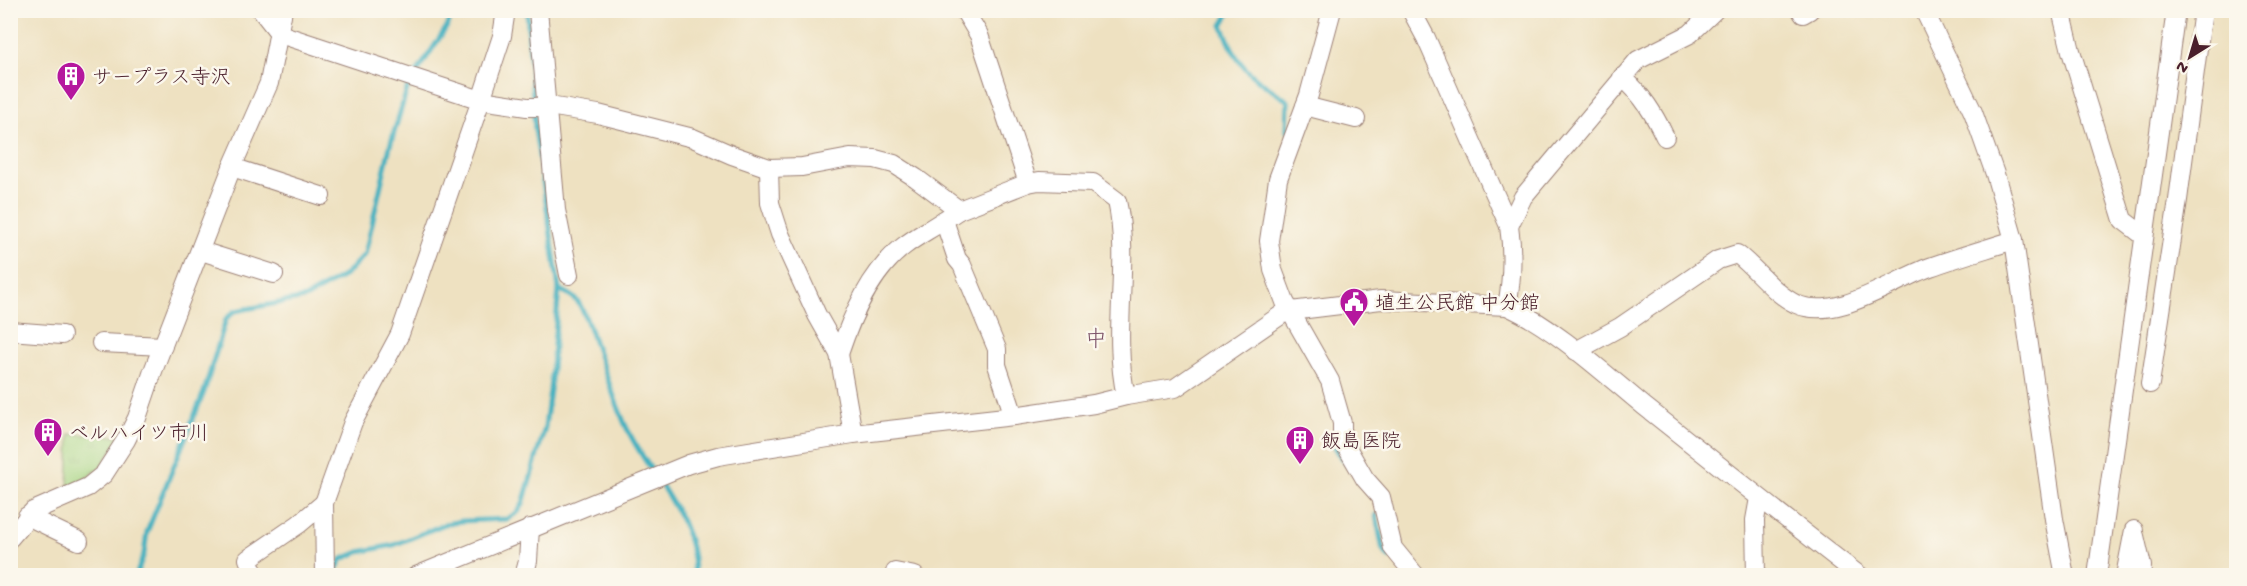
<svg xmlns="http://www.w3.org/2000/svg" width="2247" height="586" viewBox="0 0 2247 586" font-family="'Gochi Hand','Klee One',sans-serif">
<defs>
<pattern id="grass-tufts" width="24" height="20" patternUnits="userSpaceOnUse" patternTransform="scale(1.5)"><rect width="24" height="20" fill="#a6d482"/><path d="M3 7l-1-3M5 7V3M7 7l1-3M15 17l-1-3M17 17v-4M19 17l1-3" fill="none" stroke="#90b670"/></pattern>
</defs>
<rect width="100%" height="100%" fill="#fbf7ec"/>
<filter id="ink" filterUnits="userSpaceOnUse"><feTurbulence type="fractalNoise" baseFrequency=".0167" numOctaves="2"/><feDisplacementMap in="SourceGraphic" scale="12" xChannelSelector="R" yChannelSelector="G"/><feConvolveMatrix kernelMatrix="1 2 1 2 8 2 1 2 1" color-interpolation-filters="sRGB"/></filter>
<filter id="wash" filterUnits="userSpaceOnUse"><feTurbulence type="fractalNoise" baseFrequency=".008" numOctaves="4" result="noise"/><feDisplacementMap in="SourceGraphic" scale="24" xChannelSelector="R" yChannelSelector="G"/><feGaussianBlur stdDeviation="1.35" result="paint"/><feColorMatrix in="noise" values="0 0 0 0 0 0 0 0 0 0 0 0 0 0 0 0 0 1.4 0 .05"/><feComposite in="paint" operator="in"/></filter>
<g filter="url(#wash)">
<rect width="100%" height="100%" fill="#eee1c1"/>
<path fill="url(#grass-tufts)" stroke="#787a56" stroke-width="1.5" d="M70,434L121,436C103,465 100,473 68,488Z"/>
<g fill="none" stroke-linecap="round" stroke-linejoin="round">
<g stroke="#44b1c0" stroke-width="5">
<path d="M1231,10L1222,25C1227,36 1231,48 1238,59C1250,77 1271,89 1288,101L1287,131"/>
<path d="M559,289C565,293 574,296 578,302C586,314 590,330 595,344C604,370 614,397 624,422C646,474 696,515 694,576"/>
<polyline points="1332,439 1337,452 1347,464"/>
<polyline points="1376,515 1383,550 1389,557"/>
<polyline points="335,571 342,559 359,552 394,545 445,524 462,521 507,519 518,512 523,504 545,427 550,390 559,289 535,129 527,10"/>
<polyline points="136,576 144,554 147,532 204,392 226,319 235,311 305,298 345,275 365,254 390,146 408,86 448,25 453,10"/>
</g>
</g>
</g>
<g filter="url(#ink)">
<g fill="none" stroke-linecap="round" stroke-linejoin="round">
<g stroke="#9c8076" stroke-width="20">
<g id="minor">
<path d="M261,10L279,33L286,36L481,100L527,107H555L598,114L693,138L732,155L769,168L802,167L850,158L875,159L894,164L916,178L959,210L1028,183L1039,181L1093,183L1117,201C1131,264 1111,330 1126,396"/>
<polyline points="538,10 556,210 569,275"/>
<polyline points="964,10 979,35 1028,183"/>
<polyline points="1332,10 1309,95 1278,179 1269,241 1273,270 1285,302 1330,381 1342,423 1342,439 1365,479 1381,497 1393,548 1416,576"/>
<path d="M1411,10L1426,38L1509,226C1513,252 1512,280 1507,306"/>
<polyline points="1801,10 1803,14 1810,10"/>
<polyline points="1924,10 1973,112 1995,174 2014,240 2054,519 2065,576"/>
<polyline points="2061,10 2071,51 2123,220 2144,236"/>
<path d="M1622,77C1642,94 1654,114 1665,137"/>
<polyline points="1305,106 1356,119"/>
<polyline points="232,167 321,196"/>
<polyline points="769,168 770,203 780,234 817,315 839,354 853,434"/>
<polyline points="959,210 944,220 957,259 962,265 997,349 997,365 1014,416"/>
<polyline points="1509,226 1523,197 1638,60 1690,34 1715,10"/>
<polyline points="201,251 274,274"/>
<polyline points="10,331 62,335"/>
<polyline points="101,343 163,346"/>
<path d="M1576,351L1620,327L1718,260L1737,254C1757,269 1773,293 1796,304C1836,322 1893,280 1930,267C1958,257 1986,249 2014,240"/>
<path d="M839,354C852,315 871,271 904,246C917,236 931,229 944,220"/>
<polyline points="2150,384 2178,200 2203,10"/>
<polyline points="27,516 79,541"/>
<polyline points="2135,536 2142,566 2141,576"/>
<polyline points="10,538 33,511 88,487 104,474 126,440 137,418 153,371 232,167 269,83 283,10"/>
<polyline points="895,572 915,576"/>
<polyline points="255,576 248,559 299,524 324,503"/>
<polyline points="325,576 324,503 353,422 400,334 481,100 502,36 506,10"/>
<path d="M416,576L689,464L718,456L853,434L1014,416L1094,404L1126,396L1175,388L1284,313L1291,311L1381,300L1507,306C1553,326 1605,374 1644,406C1716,463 1787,520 1860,576"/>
<polyline points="524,576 528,561 530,528"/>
<polyline points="1756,576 1755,520 1759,498"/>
<polyline points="2097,576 2176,10"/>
<polyline points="2125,576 2134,530"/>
</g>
</g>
<use href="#minor" stroke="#fff" stroke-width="18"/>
</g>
</g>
<defs>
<g id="building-pin" transform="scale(1.5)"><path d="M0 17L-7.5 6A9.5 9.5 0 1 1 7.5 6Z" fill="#b5179e" stroke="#fbf7ec"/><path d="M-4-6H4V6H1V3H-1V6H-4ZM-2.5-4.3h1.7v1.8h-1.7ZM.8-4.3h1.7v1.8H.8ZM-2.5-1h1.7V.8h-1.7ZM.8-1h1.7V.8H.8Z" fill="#fff"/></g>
<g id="civic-pin" transform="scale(1.5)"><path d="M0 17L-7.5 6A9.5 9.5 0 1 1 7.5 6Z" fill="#b5179e" stroke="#fbf7ec"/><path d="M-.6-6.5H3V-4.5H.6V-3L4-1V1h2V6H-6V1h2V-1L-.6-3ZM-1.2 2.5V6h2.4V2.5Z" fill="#fff"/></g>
</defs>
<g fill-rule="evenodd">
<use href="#building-pin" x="71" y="76"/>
<use href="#civic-pin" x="1354" y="302"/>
<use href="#building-pin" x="48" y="432"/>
<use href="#building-pin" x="1300" y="440"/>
</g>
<g text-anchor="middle" stroke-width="5" stroke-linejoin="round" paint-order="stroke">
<g font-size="20" fill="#4a1f2b" stroke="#fbf7ec" text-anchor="start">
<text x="92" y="83">サープラス寺沢</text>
<text x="1375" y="309">埴生公民館 中分館</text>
<text x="69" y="439">ベルハイツ市川</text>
<text x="1321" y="447">飯島医院</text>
</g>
<g font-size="22" fill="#7d5369" stroke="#fbf7ec">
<text x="1096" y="346">中</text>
</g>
</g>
<rect width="2247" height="586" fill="none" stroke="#fbf7ec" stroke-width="36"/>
<g transform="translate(2190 57) rotate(217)" stroke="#fbf7ec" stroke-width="4.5" paint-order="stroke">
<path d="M0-4.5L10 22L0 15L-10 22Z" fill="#4a1f2b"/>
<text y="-9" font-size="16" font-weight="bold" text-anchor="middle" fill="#4a1f2b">N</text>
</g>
</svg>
